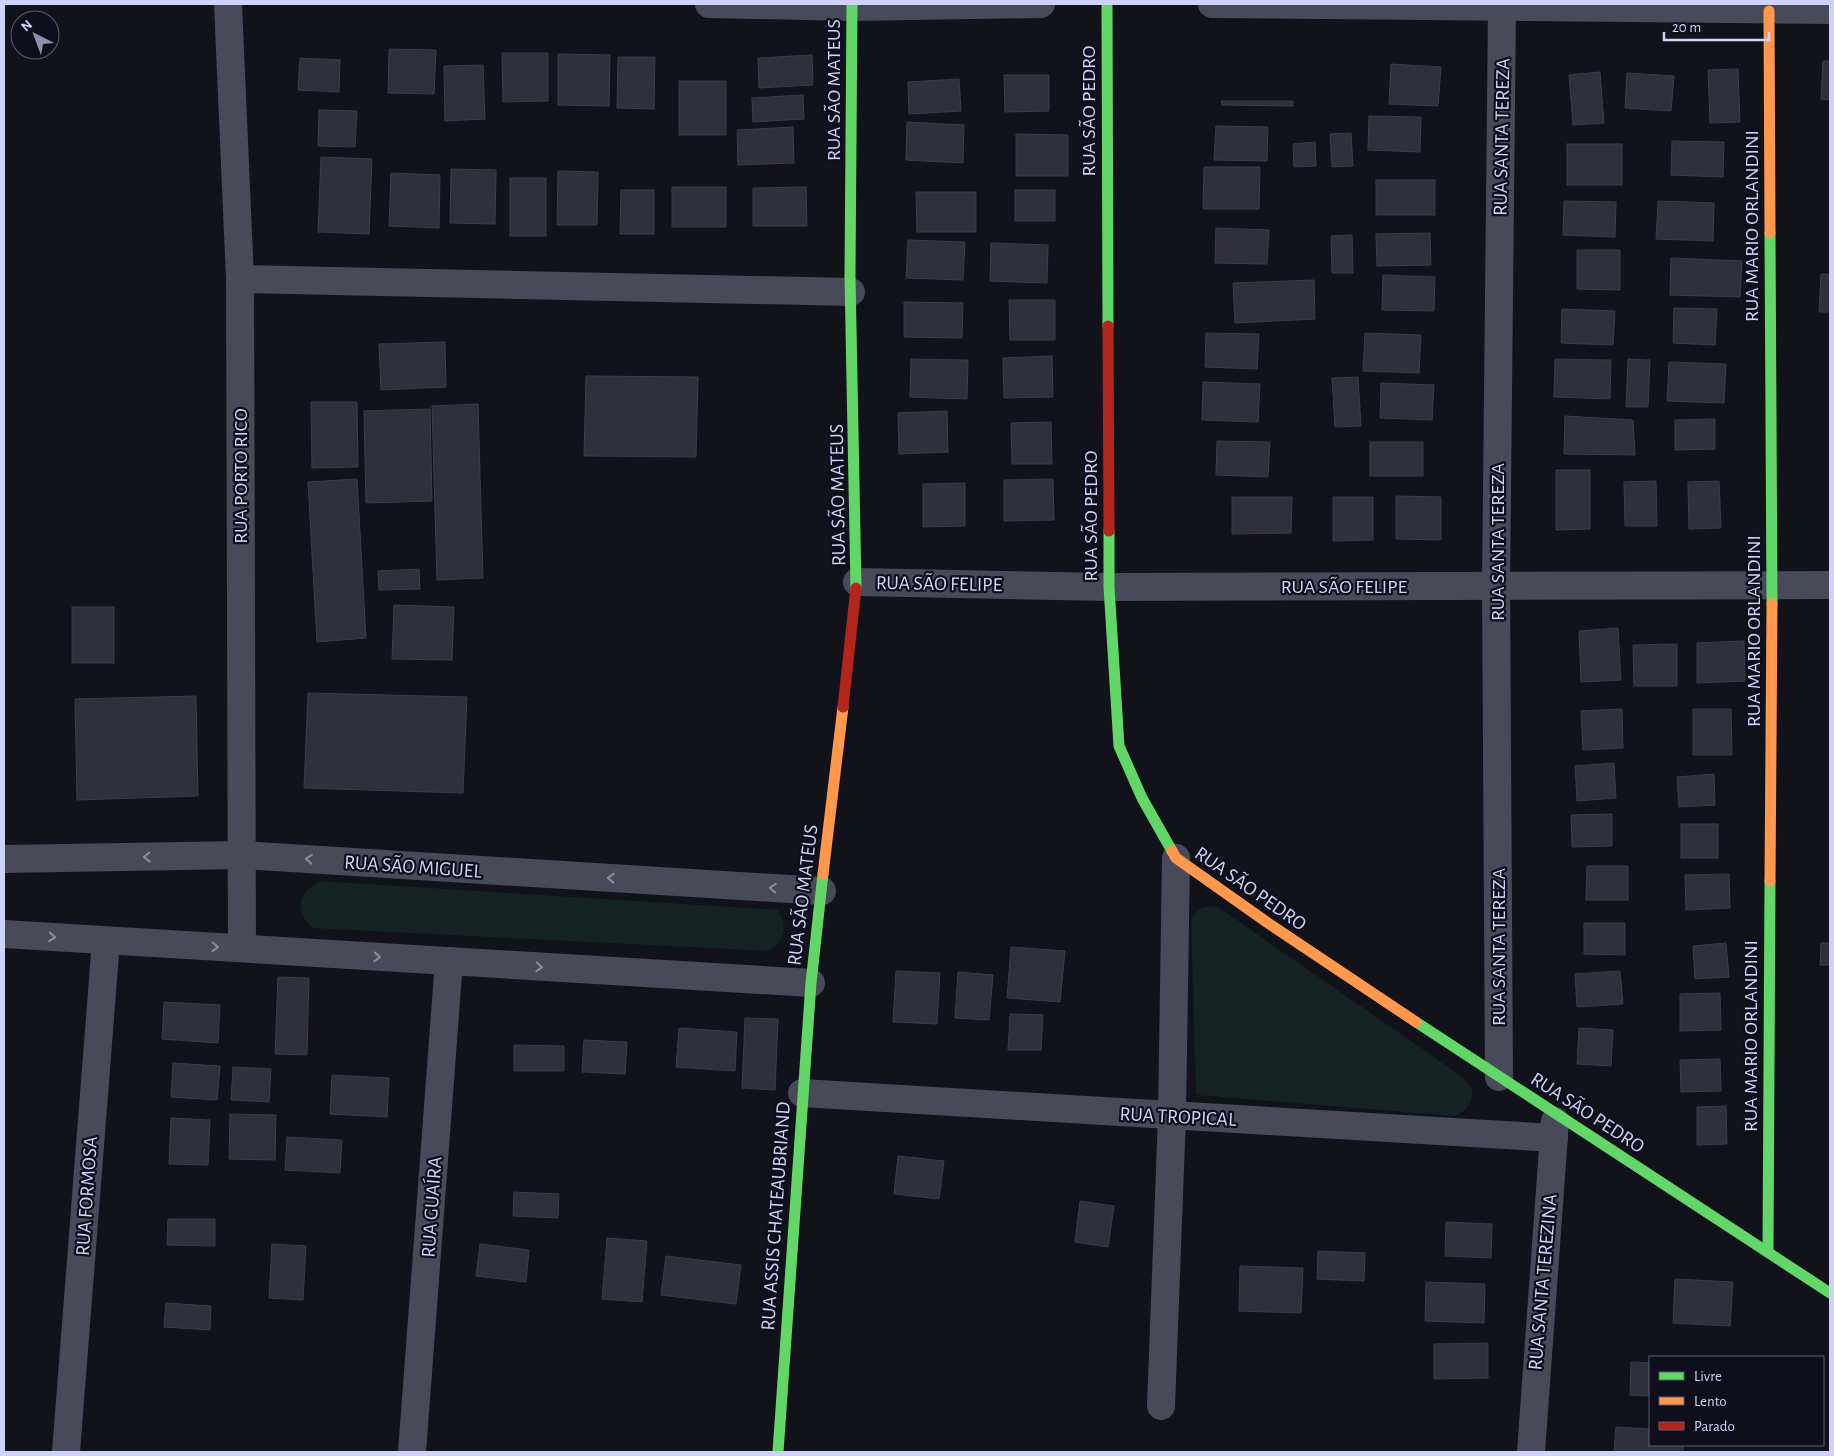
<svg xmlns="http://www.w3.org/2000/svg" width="1834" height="1456" viewBox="0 0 1834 1456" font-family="'Alegreya Sans',sans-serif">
<rect width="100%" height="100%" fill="#12121a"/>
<g fill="#122321">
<path d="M320,881L778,910C788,927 785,942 767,951L313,928C293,912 298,892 320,881Z"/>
<path d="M1210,906L1218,907L1464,1078L1472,1089C1473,1103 1467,1111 1455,1116L1196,1095L1191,918L1201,908Z"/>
</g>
<g fill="#302f3c" stroke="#3c3d4d">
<polygon points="389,49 436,50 434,94 388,93"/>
<polygon points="502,53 548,53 548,101 503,102"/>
<polygon points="558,54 610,55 609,106 558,105"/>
<polygon points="812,55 813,85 759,88 758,58"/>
<polygon points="618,57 655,57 654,109 617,108"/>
<polygon points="300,58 340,60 339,92 298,90"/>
<polygon points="1823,61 1830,61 1830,100 1821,99"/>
<polygon points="1391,64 1441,67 1438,106 1389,104"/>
<polygon points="483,65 485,119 445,121 444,66"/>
<polygon points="1738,69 1740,122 1710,123 1708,70"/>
<polygon points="1600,72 1604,123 1573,125 1569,75"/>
<polygon points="1627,73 1674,76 1671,111 1625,108"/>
<polygon points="1004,75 1049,75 1049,111 1005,112"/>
<polygon points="959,79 961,111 909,114 908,82"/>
<rect x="679" y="81" width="47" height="54"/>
<polygon points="803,95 804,119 753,122 752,98"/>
<polygon points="1221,101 1293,101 1293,106 1222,105"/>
<polygon points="319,110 357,111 355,147 318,146"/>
<polygon points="1369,116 1421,117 1420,152 1368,150"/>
<polygon points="907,122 964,125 963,163 906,160"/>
<polygon points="1216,126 1268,127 1267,161 1214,160"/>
<polygon points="793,127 794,163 738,165 737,130"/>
<polygon points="1351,133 1353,166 1332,167 1330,134"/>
<polygon points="1016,134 1068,135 1068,176 1016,176"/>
<polygon points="1672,141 1724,142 1723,177 1671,175"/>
<polygon points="1315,142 1316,166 1294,167 1293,144"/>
<rect x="1567" y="144" width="55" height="41"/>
<polygon points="321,157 372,159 369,234 318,232"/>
<polygon points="1204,167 1260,167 1259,209 1203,209"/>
<polygon points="451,169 496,170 495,224 450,223"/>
<polygon points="558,171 598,172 597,225 557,225"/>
<polygon points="391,173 440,175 439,228 389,226"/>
<rect x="510" y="178" width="36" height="58"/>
<rect x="1376" y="180" width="59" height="35"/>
<rect x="672" y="187" width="54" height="40"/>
<polygon points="806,187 807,226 753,226 753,188"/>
<polygon points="621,190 654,190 654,234 620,234"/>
<rect x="1015" y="190" width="40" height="31"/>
<polygon points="916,192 976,192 976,232 917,232"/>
<polygon points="1564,201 1616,202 1615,237 1563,235"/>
<polygon points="1658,201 1714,203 1713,241 1656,239"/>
<polygon points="1216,228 1269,230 1267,264 1215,263"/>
<polygon points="1430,233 1431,265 1377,266 1376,234"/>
<polygon points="1352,235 1353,273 1332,273 1331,236"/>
<polygon points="908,240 965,242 963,280 906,278"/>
<polygon points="991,243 1048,245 1047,283 990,281"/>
<polygon points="1577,250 1620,250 1620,290 1577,289"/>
<polygon points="1671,258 1742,261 1740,297 1670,295"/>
<polygon points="1821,274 1830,274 1830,312 1819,312"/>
<polygon points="1383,275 1435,277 1434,311 1382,310"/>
<polygon points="1314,280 1315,319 1235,323 1233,283"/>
<polygon points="1009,300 1055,300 1055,340 1010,340"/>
<polygon points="904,302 963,303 962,338 904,337"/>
<polygon points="1674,308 1717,309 1715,345 1673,343"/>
<polygon points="1562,309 1615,311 1613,345 1561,343"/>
<polygon points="1206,333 1259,334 1257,369 1205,367"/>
<polygon points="1365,333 1421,335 1419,373 1363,371"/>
<polygon points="445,342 446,387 381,390 379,344"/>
<polygon points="1052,356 1053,397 1004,398 1003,358"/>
<polygon points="911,359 968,360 967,399 910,397"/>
<polygon points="1555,359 1611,360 1610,399 1554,397"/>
<polygon points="1628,359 1650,360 1648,407 1626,407"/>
<polygon points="1669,362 1726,364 1724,403 1667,401"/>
<polygon points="586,376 698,377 696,457 584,456"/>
<polygon points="1358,377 1361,426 1335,427 1332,378"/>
<polygon points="1203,382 1260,384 1258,422 1202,420"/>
<polygon points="1381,383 1434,385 1432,420 1380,418"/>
<polygon points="311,402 357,402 358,467 312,468"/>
<polygon points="478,404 483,578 437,580 432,406"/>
<polygon points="430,409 432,501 366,503 364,411"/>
<polygon points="947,411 948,452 899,454 898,413"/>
<polygon points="1565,416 1633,420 1635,455 1564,454"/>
<polygon points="1715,419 1715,449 1675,450 1675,420"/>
<polygon points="1051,422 1052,464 1012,464 1011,423"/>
<polygon points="1217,441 1270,442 1268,477 1216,475"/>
<rect x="1370" y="442" width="53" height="34"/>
<polygon points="1556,470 1590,470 1590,529 1556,530"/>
<polygon points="357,479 366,638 317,642 308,482"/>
<polygon points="1053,479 1054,520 1004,521 1004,480"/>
<polygon points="1656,481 1657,526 1625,526 1624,482"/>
<polygon points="1719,481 1721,528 1689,529 1688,482"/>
<polygon points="965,483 965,526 923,527 923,484"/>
<polygon points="1396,496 1441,497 1441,540 1396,539"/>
<polygon points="1232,497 1292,497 1291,533 1232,534"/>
<polygon points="1333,497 1373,497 1373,540 1333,541"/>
<polygon points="419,569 420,589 379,590 378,571"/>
<polygon points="394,605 454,607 452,660 392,659"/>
<rect x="72" y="607" width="42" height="56"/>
<polygon points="1618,628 1621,680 1581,682 1579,631"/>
<polygon points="1744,641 1745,681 1697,683 1697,643"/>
<polygon points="1677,644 1677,686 1634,686 1633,645"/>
<polygon points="308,693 467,697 463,793 304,788"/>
<polygon points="196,696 198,796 77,800 75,699"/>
<polygon points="1622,709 1623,748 1583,750 1581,711"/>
<polygon points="1693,709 1731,709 1732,755 1693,755"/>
<polygon points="1614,763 1616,798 1577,801 1575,766"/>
<polygon points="1714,774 1715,805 1679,807 1677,777"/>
<polygon points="1612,814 1612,846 1572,847 1571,815"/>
<rect x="1681" y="824" width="37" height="34"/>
<polygon points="1587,866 1628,866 1628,900 1586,900"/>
<polygon points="1729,874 1730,908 1686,910 1685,875"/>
<polygon points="1584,923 1625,923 1625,955 1584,954"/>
<polygon points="1726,943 1729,977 1695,979 1693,946"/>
<polygon points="1821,943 1830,943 1830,965 1820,965"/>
<polygon points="1011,947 1065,951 1060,1002 1007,998"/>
<polygon points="896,971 940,973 937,1024 893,1022"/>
<polygon points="1620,971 1623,1004 1577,1007 1575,974"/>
<polygon points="958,972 993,975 989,1020 955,1018"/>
<polygon points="278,977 309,978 307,1055 275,1054"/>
<polygon points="1720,993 1721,1030 1680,1031 1680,994"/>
<polygon points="164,1002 220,1005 218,1043 162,1039"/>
<polygon points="1010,1014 1043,1015 1041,1050 1008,1050"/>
<polygon points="745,1018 778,1019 775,1090 742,1088"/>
<polygon points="679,1028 737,1032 735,1071 676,1067"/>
<polygon points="1579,1028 1613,1030 1611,1066 1577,1064"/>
<polygon points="584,1040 627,1042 625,1074 582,1072"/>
<polygon points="514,1045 564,1046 564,1071 514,1071"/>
<polygon points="1720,1059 1721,1091 1681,1092 1680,1060"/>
<polygon points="173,1063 220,1066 217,1100 171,1097"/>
<polygon points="233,1067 271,1069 269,1102 231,1100"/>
<polygon points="332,1075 389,1078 387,1117 330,1114"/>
<polygon points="1726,1106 1727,1144 1697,1145 1697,1107"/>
<polygon points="230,1114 276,1115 275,1160 229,1159"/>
<polygon points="171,1118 210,1120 208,1165 169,1164"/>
<polygon points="287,1137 342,1140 340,1173 285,1170"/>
<polygon points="898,1156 944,1161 939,1199 894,1194"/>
<polygon points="514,1192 559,1194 558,1218 513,1216"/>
<polygon points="1080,1201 1114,1206 1108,1247 1075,1242"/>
<polygon points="168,1219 215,1219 215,1246 167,1245"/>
<polygon points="1446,1222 1492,1224 1491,1258 1445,1256"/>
<polygon points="607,1238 647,1241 642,1302 602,1299"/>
<polygon points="272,1244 306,1246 303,1300 269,1298"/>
<polygon points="480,1244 529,1250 526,1282 476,1276"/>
<polygon points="1318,1251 1365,1253 1364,1281 1317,1279"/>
<polygon points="666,1256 741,1265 736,1304 661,1295"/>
<polygon points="1240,1266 1303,1268 1301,1313 1239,1311"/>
<polygon points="1675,1279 1733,1282 1730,1326 1673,1323"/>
<polygon points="1426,1282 1485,1284 1484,1323 1425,1321"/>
<polygon points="166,1303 211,1306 210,1330 164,1327"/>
<polygon points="1488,1343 1488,1378 1434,1379 1434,1344"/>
<polygon points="1631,1362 1650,1363 1650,1396 1630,1395"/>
<polygon points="1616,1427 1650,1429 1650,1445 1683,1445 1683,1452 1614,1452"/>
</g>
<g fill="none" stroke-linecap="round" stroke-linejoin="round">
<g stroke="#484a59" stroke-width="28">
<polyline points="228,4 240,279 242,948"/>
<polyline points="709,4 852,7 1041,4"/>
<polyline points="1212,4 1830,10"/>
<polyline points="240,279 851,292"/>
<polyline points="857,582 1109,587 1830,585"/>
<polyline points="4,859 241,855 822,891"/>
<polyline points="4,934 811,983"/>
<polyline points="1499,1077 1496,586 1502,7"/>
<polyline points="802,1093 1554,1138"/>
<polyline points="1161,1406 1172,1116 1176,858"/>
<polyline points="66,1452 106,941"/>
<polyline points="412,1452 449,961"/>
<polyline points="1531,1452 1555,1121"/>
</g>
<g stroke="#63d668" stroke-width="11">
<polyline points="852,4 850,276 856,588"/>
<polyline points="1107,4 1108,326"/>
<polyline points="1770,233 1772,604"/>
<polyline points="1109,531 1109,587 1119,746 1142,798 1172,851"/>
<polyline points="1416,1022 1830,1293"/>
<polyline points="1768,1252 1770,881"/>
<polyline points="778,1452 811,983 823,874"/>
</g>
<g stroke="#ff974d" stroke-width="11">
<polyline points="1769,11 1770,233"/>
<polyline points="1172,851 1176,858 1268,923 1416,1022"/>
<polyline points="823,874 843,707"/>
<polyline points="1770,881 1772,604"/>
</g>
<g stroke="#b3261e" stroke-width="11">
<polyline points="1108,326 1109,531"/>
<polyline points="843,707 856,588"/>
</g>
</g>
<defs><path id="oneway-chevron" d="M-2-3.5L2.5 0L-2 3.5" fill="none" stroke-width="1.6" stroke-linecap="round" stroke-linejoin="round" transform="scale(1.25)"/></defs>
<g stroke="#8c8ea9">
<use href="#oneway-chevron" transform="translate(147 857) rotate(179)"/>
<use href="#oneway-chevron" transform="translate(309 859) rotate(-176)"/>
<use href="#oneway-chevron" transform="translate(611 878) rotate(-176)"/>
<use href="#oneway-chevron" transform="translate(773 888) rotate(-176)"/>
<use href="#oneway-chevron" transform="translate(52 937) rotate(4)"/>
<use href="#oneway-chevron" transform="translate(215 947) rotate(3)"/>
<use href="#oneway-chevron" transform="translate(377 957) rotate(4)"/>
<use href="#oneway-chevron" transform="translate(539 967) rotate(3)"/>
</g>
<g text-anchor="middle" stroke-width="4.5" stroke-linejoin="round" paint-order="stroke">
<g font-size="20" fill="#d0d3f9" stroke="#0e0e1d">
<text transform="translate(833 90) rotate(-90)" y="7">RUA SÃO MATEUS</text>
<text transform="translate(1088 111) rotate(-90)" y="7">RUA SÃO PEDRO</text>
<text transform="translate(1501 137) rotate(-89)" y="7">RUA SANTA TEREZA</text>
<text transform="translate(1751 226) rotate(-90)" y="7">RUA MARIO ORLANDINI</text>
<text transform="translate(240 476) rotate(-90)" y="7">RUA PORTO RICO</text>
<text transform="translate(837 495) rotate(-91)" y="7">RUA SÃO MATEUS</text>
<text transform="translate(1090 516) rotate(-90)" y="7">RUA SÃO PEDRO</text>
<text transform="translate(1497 542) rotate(-90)" y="7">RUA SANTA TEREZA</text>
<text transform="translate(939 583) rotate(1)" y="7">RUA SÃO FELIPE</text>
<text x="1344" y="593">RUA SÃO FELIPE</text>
<text transform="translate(1753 631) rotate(-90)" y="7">RUA MARIO ORLANDINI</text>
<text transform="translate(413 866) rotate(4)" y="7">RUA SÃO MIGUEL</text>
<text transform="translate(1251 888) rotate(35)" y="7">RUA SÃO PEDRO</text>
<text transform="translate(802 895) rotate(-83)" y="7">RUA SÃO MATEUS</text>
<text transform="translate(1498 947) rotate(-90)" y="7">RUA SANTA TEREZA</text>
<text transform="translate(1750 1036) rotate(-90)" y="7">RUA MARIO ORLANDINI</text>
<text transform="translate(1588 1112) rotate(33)" y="7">RUA SÃO PEDRO</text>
<text transform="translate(1178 1116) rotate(3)" y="7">RUA TROPICAL</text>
<text transform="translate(86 1196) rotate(-86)" y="7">RUA FORMOSA</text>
<text transform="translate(431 1207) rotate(-86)" y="7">RUA GUAÍRA</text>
<text transform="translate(775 1216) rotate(-86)" y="7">RUA ASSIS CHATEAUBRIAND</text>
<text transform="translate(1542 1282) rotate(-85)" y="7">RUA SANTA TEREZINA</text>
</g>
</g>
<rect width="1834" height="1456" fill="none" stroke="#d0d3f9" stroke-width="10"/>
<rect x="1649" y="1356" width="175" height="90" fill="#0e0e1d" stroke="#5c5d75"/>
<rect x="1659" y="1372" width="25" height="8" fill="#63d668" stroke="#5c5d75"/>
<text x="1694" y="1381" font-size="15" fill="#d0d3f9">Livre</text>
<rect x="1659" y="1397" width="25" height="8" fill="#ff974d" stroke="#5c5d75"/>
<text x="1694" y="1406" font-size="15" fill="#d0d3f9">Lento</text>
<rect x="1659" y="1422" width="25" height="8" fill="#b3261e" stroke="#5c5d75"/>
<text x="1694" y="1431" font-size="15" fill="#d0d3f9">Parado</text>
<g transform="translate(35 35) rotate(318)"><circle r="24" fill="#0e0e1d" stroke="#5c5d75"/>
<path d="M0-4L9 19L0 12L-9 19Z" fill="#8e8fab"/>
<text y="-8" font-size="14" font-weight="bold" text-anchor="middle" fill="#d0d3f9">N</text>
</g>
<path d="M1664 32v8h105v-8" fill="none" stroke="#d0d3f9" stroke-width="2.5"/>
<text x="1672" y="32" font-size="15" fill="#d0d3f9" stroke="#0e0e1d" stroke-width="4" paint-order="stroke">20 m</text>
</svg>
